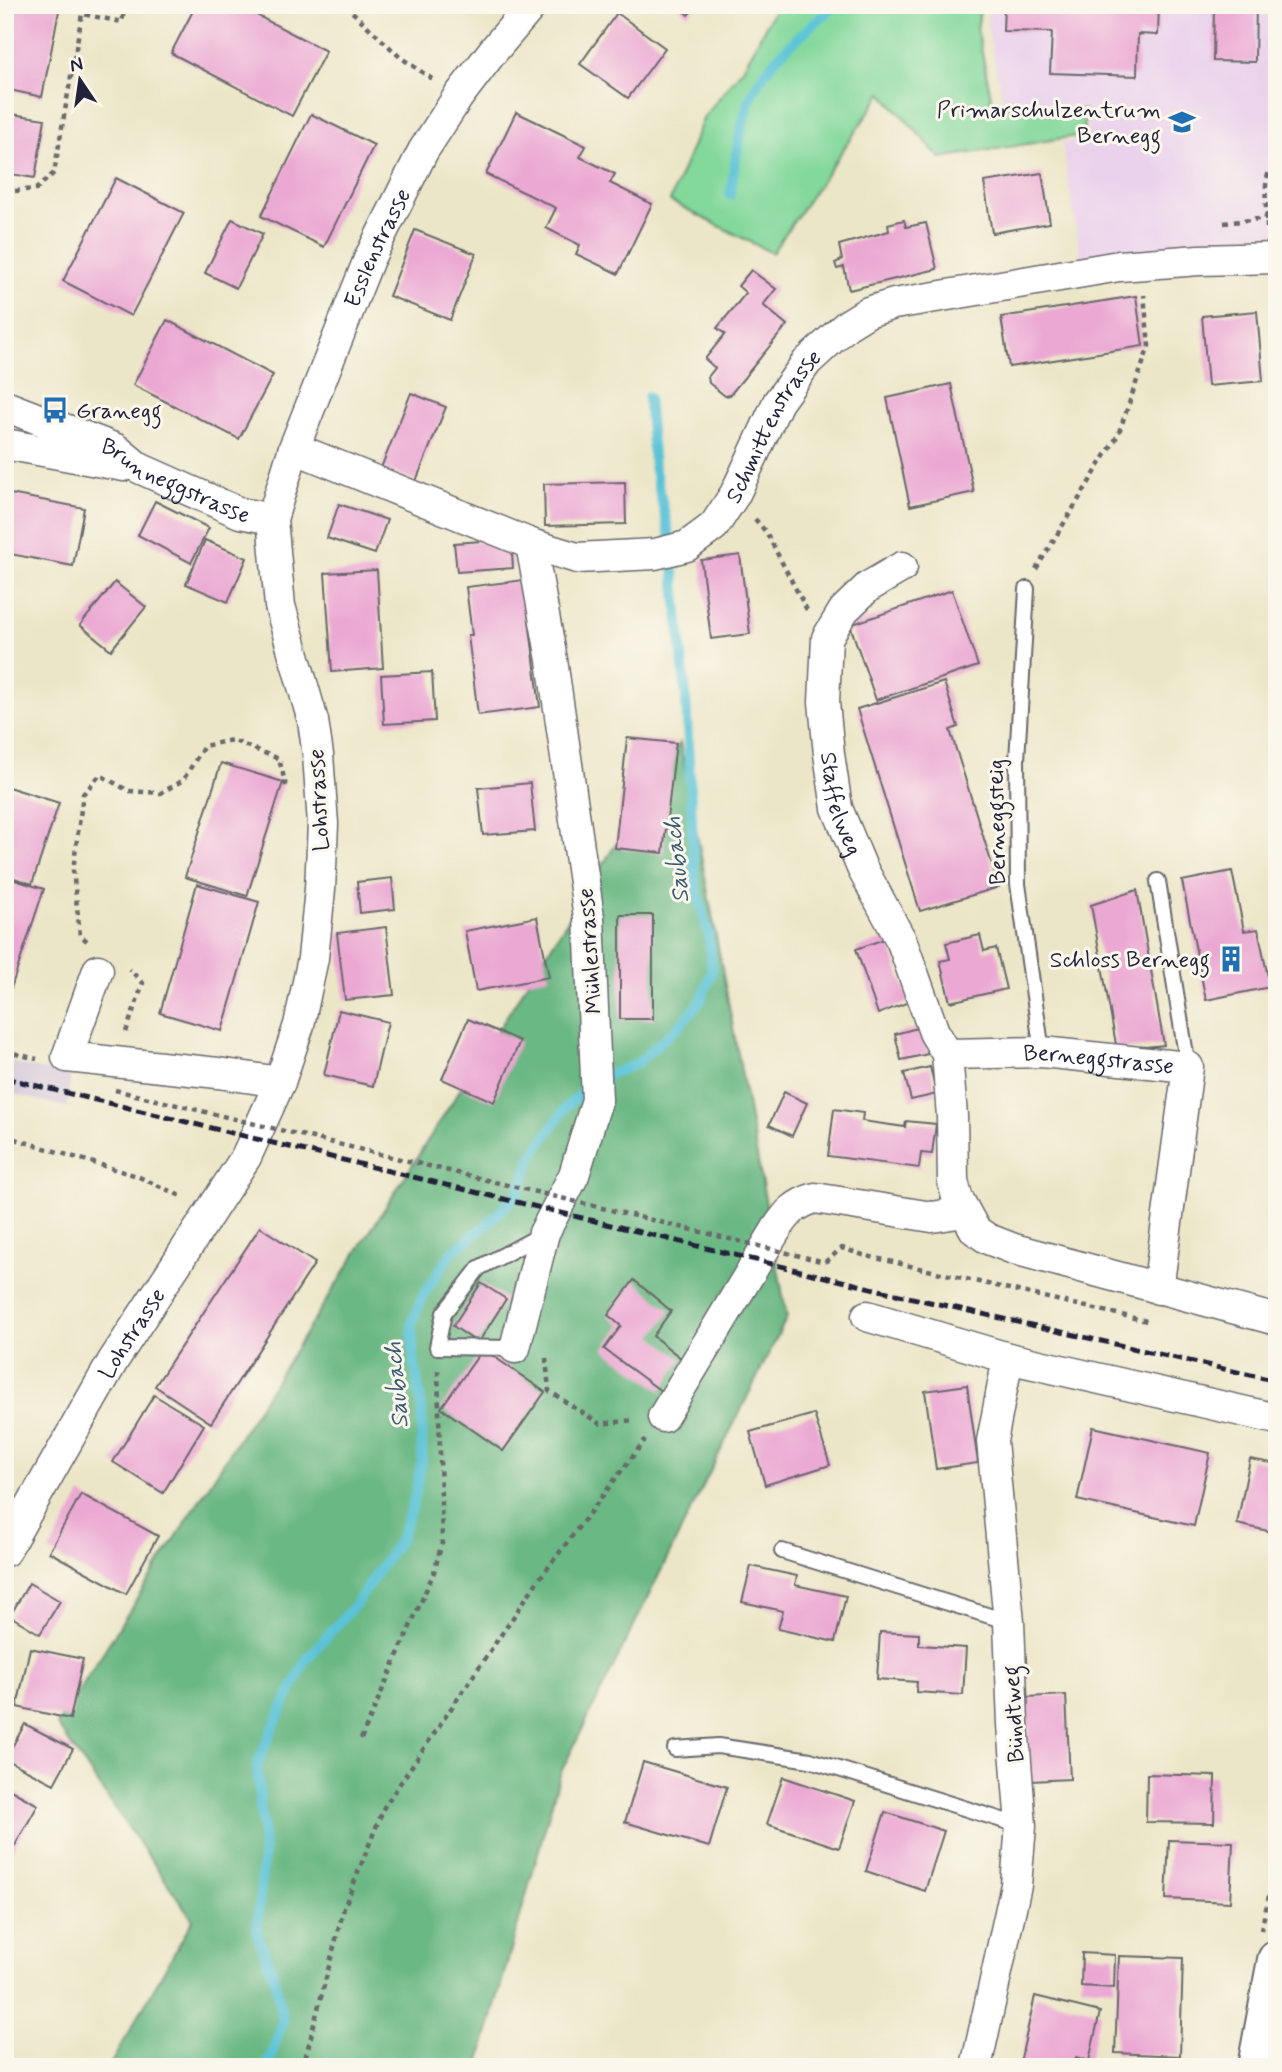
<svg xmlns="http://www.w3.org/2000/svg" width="1282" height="2072" viewBox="0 0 1282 2072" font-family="Mynerve,sans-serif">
<rect width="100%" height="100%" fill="#fbf7ec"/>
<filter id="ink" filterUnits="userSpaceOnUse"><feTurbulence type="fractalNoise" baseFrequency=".0143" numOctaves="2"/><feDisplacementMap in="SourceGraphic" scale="14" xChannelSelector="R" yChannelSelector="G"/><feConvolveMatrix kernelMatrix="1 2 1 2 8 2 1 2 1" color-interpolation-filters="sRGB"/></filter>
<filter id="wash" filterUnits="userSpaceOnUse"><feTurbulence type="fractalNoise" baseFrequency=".00686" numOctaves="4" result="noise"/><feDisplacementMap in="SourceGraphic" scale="28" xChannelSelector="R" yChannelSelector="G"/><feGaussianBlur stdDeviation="1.57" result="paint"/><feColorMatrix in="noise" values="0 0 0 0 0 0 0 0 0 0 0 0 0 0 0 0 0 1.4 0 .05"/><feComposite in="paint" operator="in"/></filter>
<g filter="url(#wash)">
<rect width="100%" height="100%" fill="#ece6c8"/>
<polygon fill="#ead1ec" points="989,5 1277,5 1277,233 1180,241 1179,249 1081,258 1062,143 1087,137 1087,107 1003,102 987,25"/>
<polygon fill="#cabfd6" points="5,1061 70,1076 67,1107 5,1092"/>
<polygon fill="#83d89b" stroke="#527d6b" stroke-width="2" points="777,5 981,5 977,29 993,107 1085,110 1083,135 940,158 882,93 772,253 670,201 704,117 744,67"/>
<polygon fill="#6ab883" stroke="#466d5f" stroke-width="2" points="680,743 787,1317 560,1774 478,2067 109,2067 193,1920 57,1725"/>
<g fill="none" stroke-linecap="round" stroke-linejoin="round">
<g stroke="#5ac3d7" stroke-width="10">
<path d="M730,195C735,166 738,133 748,105C762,62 804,33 836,5"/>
<polyline points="648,397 654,466 670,538"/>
<polyline points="264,2067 271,2057 283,2020 275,1980 257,1933 264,1849 257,1765 271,1732 306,1660 358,1601 400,1539 413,1504 422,1461 422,1412 413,1350 412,1323 422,1297 451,1253 483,1228 518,1194 533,1155 566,1107 598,1079 636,1064 680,1025 701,1001 712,971 709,936 695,883 686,697 673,561"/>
</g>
</g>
<g id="blocks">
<g fill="#eba8d3">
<polygon points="5,5 60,6 42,97 5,89"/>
<polygon points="196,5 237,5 326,51 292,116 171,53"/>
<polygon points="677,5 697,5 688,15"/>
<polygon points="1004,5 1159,5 1158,35 1138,34 1137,76 1050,73 1052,32 1003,31"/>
<polygon points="1214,5 1256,5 1255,62 1213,61"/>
<polygon points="617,13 665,48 628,98 580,64"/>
<polygon points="516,112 586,146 580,157 615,174 610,183 652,204 618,274 576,254 580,245 546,228 556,208 486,174"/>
<polygon points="5,113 45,119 35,178 5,173"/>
<polygon points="311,114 374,145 324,247 261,216"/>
<polygon points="1042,173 1050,223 992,233 984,182"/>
<polygon points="116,178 184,213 131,316 63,281"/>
<polygon points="232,219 263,234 236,288 205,273"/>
<polygon points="904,220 906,227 926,223 937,269 849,290 844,267 837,269 835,263 842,260 839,245 889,231 888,224"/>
<polygon points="415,230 476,254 450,320 389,296"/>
<polygon points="751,270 776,289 763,305 787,325 730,395 725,396 709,383 708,377 715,368 705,359 725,334 717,328 746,293 738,286"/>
<polygon points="1136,296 1143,346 1009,367 1001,317"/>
<polygon points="1257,311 1263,381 1208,386 1202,316"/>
<polygon points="167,320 273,375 239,439 133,385"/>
<polygon points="951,384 974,492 910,506 887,398"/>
<polygon points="411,393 446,407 416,481 381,468"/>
<polygon points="625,482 626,524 545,526 544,484"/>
<polygon points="5,493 84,508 73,566 5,553"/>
<polygon points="155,501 209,528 191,563 138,535"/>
<polygon points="339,504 387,520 375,554 327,538"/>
<polygon points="511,539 513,568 457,572 454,543"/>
<polygon points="205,540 247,558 228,602 186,584"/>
<polygon points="740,555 750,634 711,639 701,560"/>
<polygon points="377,570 383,668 332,672 325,573"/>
<polygon points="524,580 540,707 478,715 468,635 472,635 466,587"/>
<polygon points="115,582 146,607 111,650 80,625"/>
<polygon points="952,590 978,666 876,700 850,625"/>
<polygon points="432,672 435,721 384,724 381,675"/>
<polygon points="944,682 958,727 950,730 999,887 920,911 857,709"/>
<polygon points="627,738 676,743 663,853 615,848"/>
<polygon points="221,763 283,782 247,896 185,877"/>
<polygon points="530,783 535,831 483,835 478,788"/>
<polygon points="5,786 59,803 32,884 5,875"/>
<polygon points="1232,871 1244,931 1258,929 1270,987 1206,1000 1182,881"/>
<polygon points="5,877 44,889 11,988 5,986"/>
<polygon points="392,878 395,909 360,913 357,882"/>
<polygon points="197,884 259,902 222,1031 160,1013"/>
<polygon points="1137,890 1164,1045 1117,1050 1091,905"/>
<rect x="620" y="915" width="33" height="104"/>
<polygon points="537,917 549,977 476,991 465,931"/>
<polygon points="386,927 394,995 345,1000 337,933"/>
<polygon points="980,935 984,951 996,948 1006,989 950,1002 940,961 950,959 946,943"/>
<polygon points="887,938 909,1002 878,1014 856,949"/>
<polygon points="339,1010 388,1022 373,1086 324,1075"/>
<polygon points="468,1019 520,1041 494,1102 442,1079"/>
<polygon points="921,1027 928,1054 901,1060 895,1034"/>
<polygon points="930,1067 937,1094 911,1100 904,1073"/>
<polygon points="784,1092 807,1103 792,1136 769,1125"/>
<polygon points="834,1109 863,1113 862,1121 905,1127 906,1121 936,1124 932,1154 921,1153 919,1168 828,1156"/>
<polygon points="260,1227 315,1263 211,1423 155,1386"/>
<polygon points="634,1280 671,1311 653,1336 682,1359 661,1391 604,1349 621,1326 608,1315"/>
<polygon points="481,1283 506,1299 478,1343 453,1326"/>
<polygon points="483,1349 545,1392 503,1451 441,1408"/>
<polygon points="967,1385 978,1463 936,1469 925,1391"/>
<polygon points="154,1395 204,1425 163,1493 113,1462"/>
<polygon points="814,1414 830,1465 765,1485 750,1432"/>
<polygon points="1093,1427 1210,1453 1194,1526 1077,1500"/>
<polygon points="1250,1459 1277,1464 1277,1533 1237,1524"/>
<polygon points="81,1494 158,1536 126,1594 49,1552"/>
<polygon points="751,1566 797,1576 795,1585 846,1596 835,1642 778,1629 783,1611 742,1602"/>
<polygon points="29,1583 60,1601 40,1634 10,1616"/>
<polygon points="880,1632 919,1634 919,1645 966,1648 963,1695 916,1692 917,1682 877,1679"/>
<polygon points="30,1648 83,1659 70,1719 17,1707"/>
<polygon points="1066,1695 1070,1779 1031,1781 1027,1697"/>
<polygon points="25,1724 73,1749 54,1784 5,1759"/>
<polygon points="643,1762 727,1787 709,1847 625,1822"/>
<polygon points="1147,1774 1215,1776 1214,1823 1146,1822"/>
<polygon points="783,1777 855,1801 839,1848 767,1824"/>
<polygon points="5,1787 38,1805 5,1863"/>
<polygon points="885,1812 944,1831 925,1891 866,1871"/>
<polygon points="1169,1840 1233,1842 1230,1902 1166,1899"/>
<polygon points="1082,1953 1115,1955 1114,1988 1081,1986"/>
<polygon points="1119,1956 1183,1958 1180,2056 1115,2053"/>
<polygon points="1035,1996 1100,2012 1089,2061 1076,2057 1073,2067 1019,2067"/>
</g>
</g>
</g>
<g filter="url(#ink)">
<use href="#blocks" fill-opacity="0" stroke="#69676c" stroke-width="2"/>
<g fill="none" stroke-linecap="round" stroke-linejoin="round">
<g stroke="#69676c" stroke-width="18">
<g id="lane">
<polyline points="1027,589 1017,760 1018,884 1042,1052"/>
<polyline points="1158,881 1188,1067"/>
<polyline points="515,1348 437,1347 444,1313 479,1268 541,1235"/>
<polyline points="782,1551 1009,1622"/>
<polyline points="675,1749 718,1746 810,1760 1021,1826"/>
</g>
</g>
<g stroke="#69676c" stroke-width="33">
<g id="street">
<path id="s1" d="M5,406L116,449L139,468L240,513L272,519"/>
<polyline points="5,444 124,466"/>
<path id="s2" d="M294,448L531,544L577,558L655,554L687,546L714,526L735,494L778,402L807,362L847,325L868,312L894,304L1119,266L1199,260L1277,258"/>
<path id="s3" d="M902,567L868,587L844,610L827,638L824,702L829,754L837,808L862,868L902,942L934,1032L947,1054L952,1116L953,1181L957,1197L975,1230L988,1239L1014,1249L1277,1320"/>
<polyline points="98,970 67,1057 218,1073 280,1082"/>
<path id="s4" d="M947,1054L1042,1052L1188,1067L1158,1289"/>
<polyline points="867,1316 1008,1358"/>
<polyline points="515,1348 544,1233 574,1175 597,1100 589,917 552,660 531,544"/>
<path d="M663,1417L776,1230C787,1213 795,1204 815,1198L932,1217L964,1212"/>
<path id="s5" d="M5,1551L113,1361L246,1157L280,1082L299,1025L313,958L320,889L323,824L318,755L313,721L280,606L272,519L294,448L369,259L423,151L458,97L493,51L532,5"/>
<polyline points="976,2067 1016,1885 1021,1826 1013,1724 1009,1622 992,1441 1008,1358 1277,1419"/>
</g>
</g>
<g stroke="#69676c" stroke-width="42">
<polyline id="primary" points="1257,2067 1277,1960"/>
</g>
<g stroke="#69676c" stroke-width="4.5" stroke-dasharray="5 5" stroke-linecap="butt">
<polyline points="345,5 400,57 432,79"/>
<polyline points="5,192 36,189 54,173 82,14 122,22 125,5"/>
<polyline points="1224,223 1267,218"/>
<path d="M1267,228C1267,208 1260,173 1277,161"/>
<polyline points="755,519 766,532 808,612"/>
<polyline points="1036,569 1118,435 1149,346 1144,295"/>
<polyline points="87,941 80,935 73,870 83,794 100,775 129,791 161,793 183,780 204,746 232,740 279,759 286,786"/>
<polyline points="126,1032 143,983 129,969"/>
<polyline points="5,1051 37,1059"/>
<polyline points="5,1136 137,1176 183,1197"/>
<polyline points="825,1262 842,1248 863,1255 1147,1321"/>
<polyline points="546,1358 549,1391 600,1424 634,1420"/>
<polyline points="361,1739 434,1572 442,1543 438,1369"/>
<polyline points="1261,1930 1277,1862"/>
<polyline points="303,2067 344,1908 384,1807 537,1582 645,1440"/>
</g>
<use href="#lane" stroke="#fff" stroke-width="14"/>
<use href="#street" stroke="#fff" stroke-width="30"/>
<use href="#primary" stroke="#fff" stroke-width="38"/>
<polyline stroke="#22223b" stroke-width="5" stroke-dasharray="10 5" stroke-linecap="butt" points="5,1078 908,1297 1277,1381"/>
<polyline stroke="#69676c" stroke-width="4.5" stroke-dasharray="5 5" stroke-linecap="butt" points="115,1090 825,1262"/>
</g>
</g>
<defs>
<g id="school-bare" transform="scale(2.1)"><path d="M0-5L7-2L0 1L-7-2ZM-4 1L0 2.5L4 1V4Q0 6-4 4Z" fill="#1f6fb2" stroke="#fbf7ec" stroke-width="2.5" paint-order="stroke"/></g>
<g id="bus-bare" transform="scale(2.1)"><path d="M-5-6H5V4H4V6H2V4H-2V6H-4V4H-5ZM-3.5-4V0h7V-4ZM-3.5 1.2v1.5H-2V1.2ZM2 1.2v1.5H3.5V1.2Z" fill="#1f6fb2" stroke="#fbf7ec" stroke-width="2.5" paint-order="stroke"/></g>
<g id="building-bare" transform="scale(2.1)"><path d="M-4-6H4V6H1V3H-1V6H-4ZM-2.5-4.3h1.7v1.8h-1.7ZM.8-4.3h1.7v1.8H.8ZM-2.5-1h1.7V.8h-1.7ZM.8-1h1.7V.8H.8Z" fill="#1f6fb2" stroke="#fbf7ec" stroke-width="2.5" paint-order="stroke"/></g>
</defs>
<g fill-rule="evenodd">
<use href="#school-bare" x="1182" y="122"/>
<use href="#bus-bare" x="55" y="410"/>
<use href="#building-bare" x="1231" y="959"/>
</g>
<g text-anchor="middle" stroke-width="6" stroke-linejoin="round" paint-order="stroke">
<g font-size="23" fill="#22223b" stroke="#fbf7ec" text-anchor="end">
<text x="1161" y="117">Primarschulzentrum<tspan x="1161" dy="26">Bernegg</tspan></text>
<text x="76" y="418" text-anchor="start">Granegg</text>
<text x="1210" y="967">Schloss Bernegg</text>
</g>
<g font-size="23" fill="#22223b" stroke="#fbf7ec">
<text dy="8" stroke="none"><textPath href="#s5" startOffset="1409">Esslenstrasse</textPath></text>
<text dy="8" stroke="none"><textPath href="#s2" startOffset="565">Schmittenstrasse</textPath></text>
<text dy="8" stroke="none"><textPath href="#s1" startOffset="187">Brunneggstrasse</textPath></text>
<text transform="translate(318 800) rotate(-93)" y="8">Lohstrasse</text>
<text dy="8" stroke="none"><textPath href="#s3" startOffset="273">Staffelweg</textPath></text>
<text transform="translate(996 822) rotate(-91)" y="8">Berneggsteig</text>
<text transform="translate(589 951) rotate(-94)" y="8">Mühlestrasse</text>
<text dy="8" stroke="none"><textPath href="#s4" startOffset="152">Berneggstrasse</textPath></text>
<text dy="8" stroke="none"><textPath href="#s5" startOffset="252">Lohstrasse</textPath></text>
<text transform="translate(1013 1714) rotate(-93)" y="8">Bündtweg</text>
</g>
<g font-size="24" font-style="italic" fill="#365a72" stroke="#fbf7ec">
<text transform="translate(676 860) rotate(-96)" y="8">Saubach</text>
<text transform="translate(396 1385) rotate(-95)" y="8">Saubach</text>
</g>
</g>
<rect width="1282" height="2072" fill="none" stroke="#fbf7ec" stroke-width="28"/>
<g transform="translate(80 80) rotate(347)" stroke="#fbf7ec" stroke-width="5" paint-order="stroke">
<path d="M0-5L12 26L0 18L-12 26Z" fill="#22223b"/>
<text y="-10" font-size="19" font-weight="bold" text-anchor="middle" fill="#22223b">N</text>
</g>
</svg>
